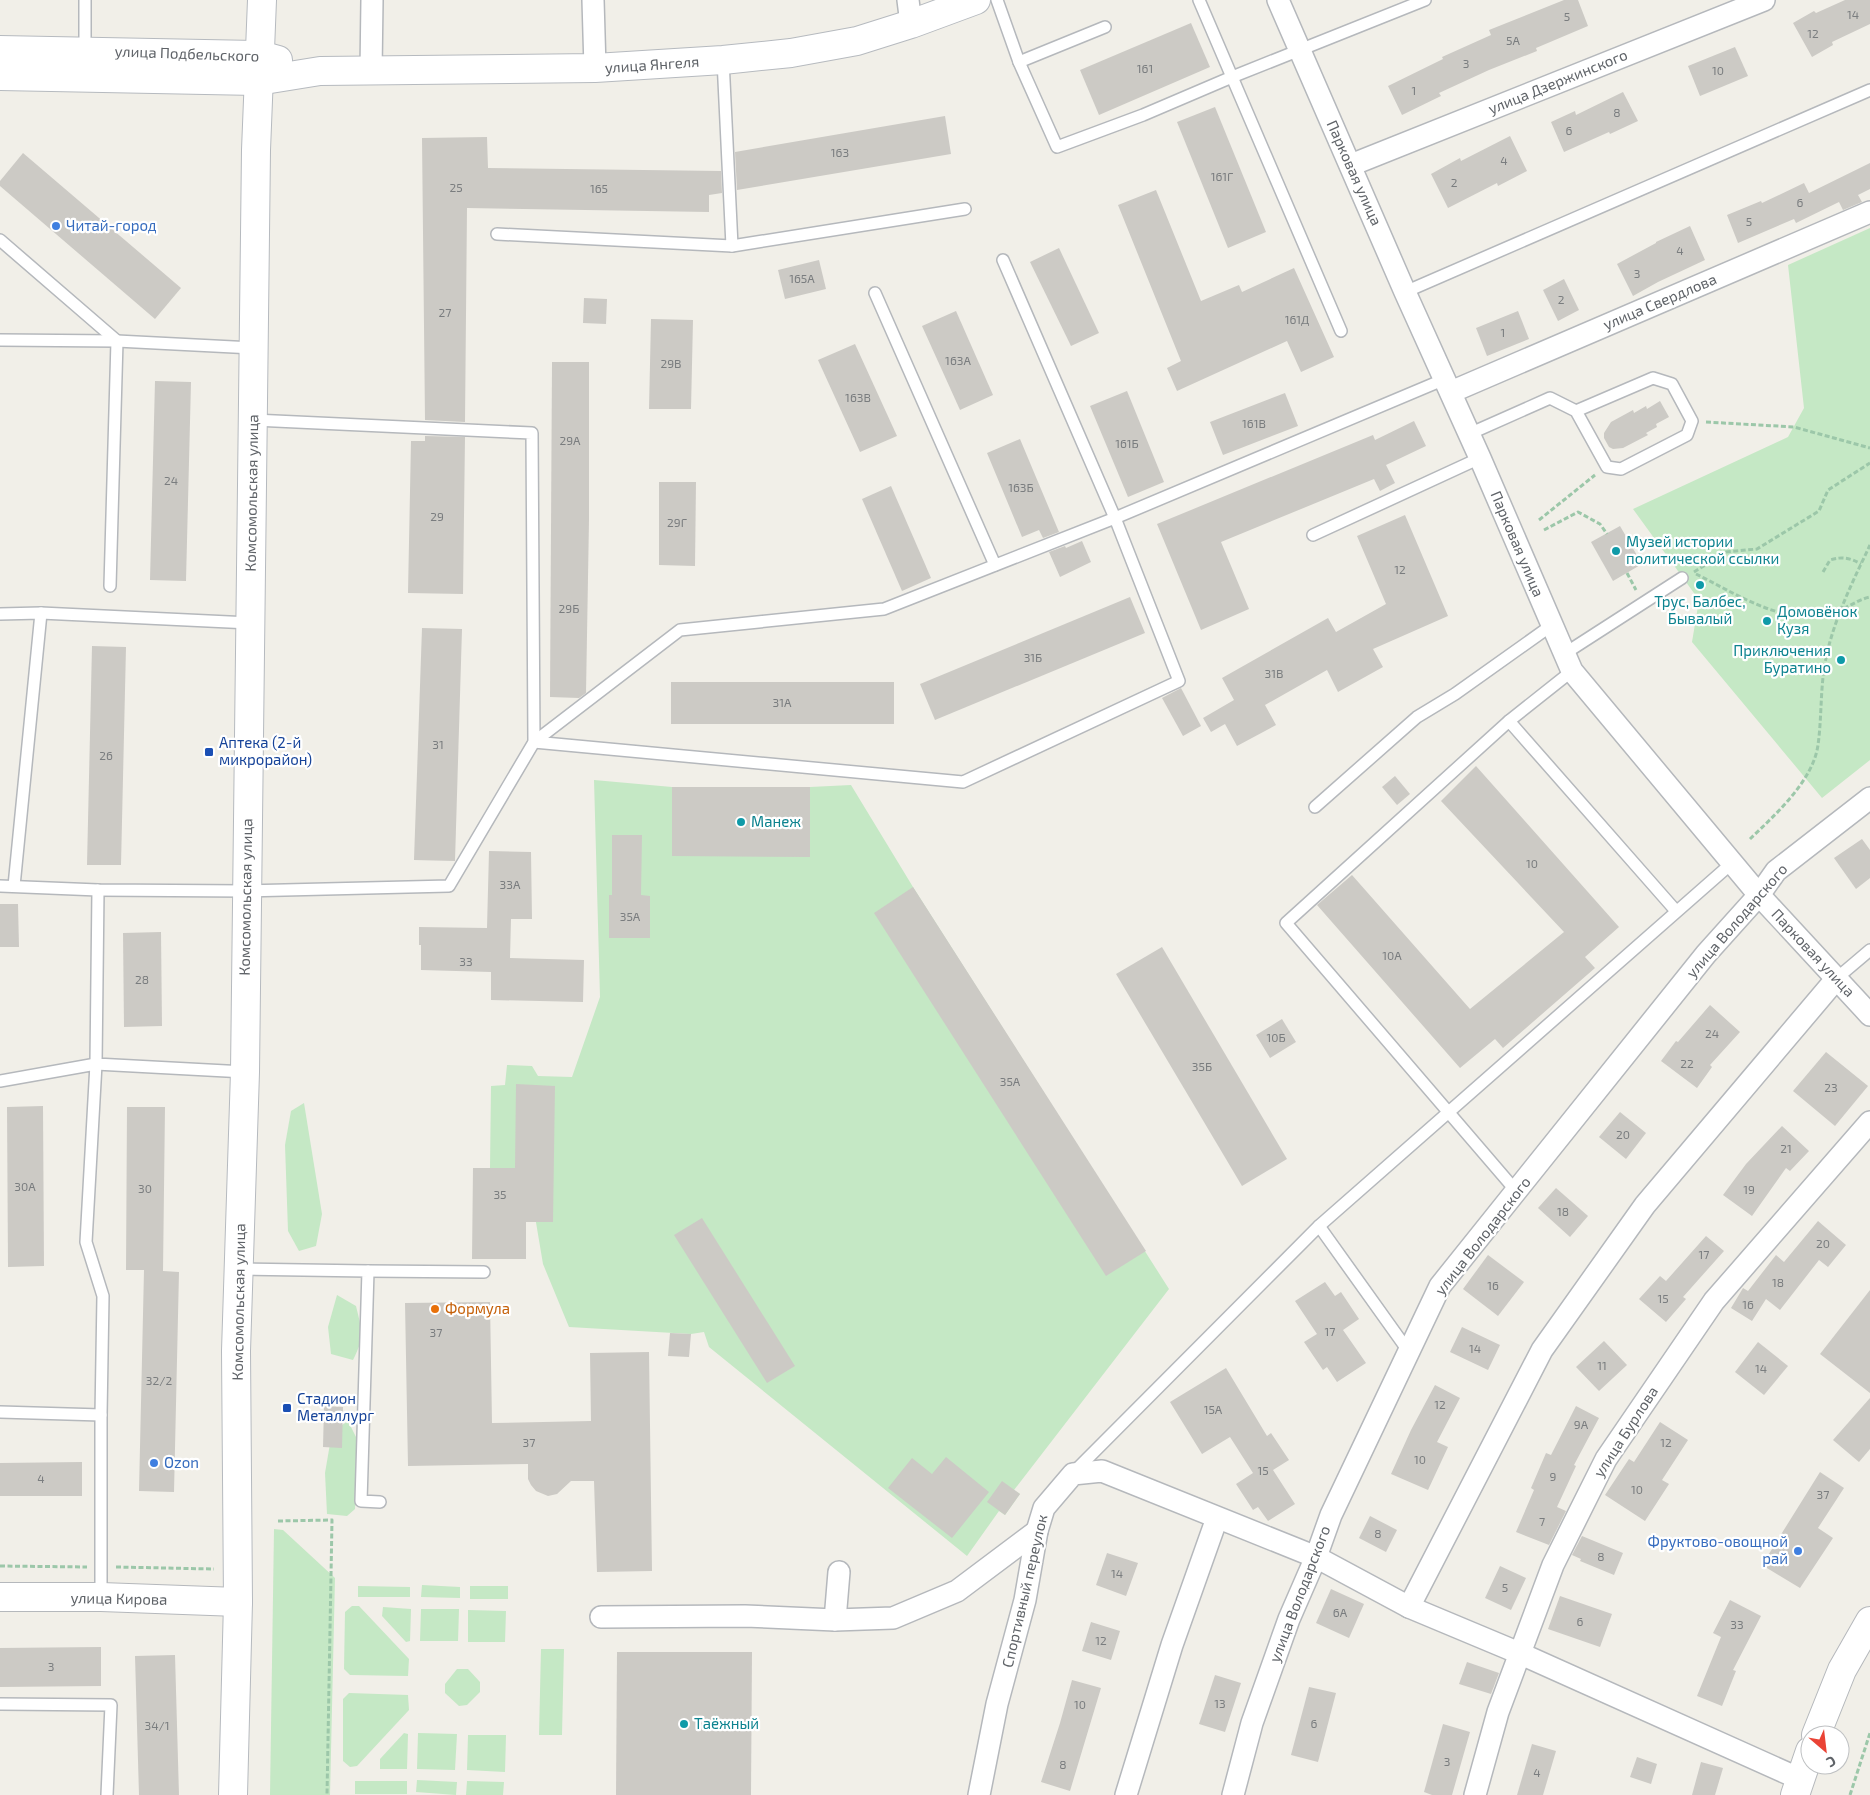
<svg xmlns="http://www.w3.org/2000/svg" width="1870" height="1795" viewBox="0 0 1870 1795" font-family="'Exo 2',sans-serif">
<rect width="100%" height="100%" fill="#f1efe8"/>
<g fill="#c5e8c5">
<polygon points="1870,228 1870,760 1822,798 1692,642 1699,600 1633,509 1788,437 1804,408 1788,265"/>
<polygon points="594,780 672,787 810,787 851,785 913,887 1169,1289 1014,1490 1020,1494 1005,1515 999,1511 967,1556 709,1347 704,1332 691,1334 569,1327 543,1264 527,1169 490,1168 491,1086 505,1085 507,1065 532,1066 538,1076 572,1077 600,997"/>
<polygon points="304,1103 322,1214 316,1246 299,1251 288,1231 285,1145 291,1111"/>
<path d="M337,1295L356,1306C362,1331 365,1337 353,1360L331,1354L328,1327Z"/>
<polygon points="348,1421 358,1441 355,1509 347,1516 327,1514 325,1473 332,1432"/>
<polygon points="274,1529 283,1530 335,1578 330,1795 270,1795"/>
<polygon points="422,1585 460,1587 460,1598 421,1597"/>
<polygon points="358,1586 410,1587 410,1597 358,1597"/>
<rect x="470" y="1586" width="38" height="13"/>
<polygon points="352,1606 359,1606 409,1659 408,1676 350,1675 344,1669 345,1612"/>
<polygon points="383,1607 411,1609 410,1641 406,1642 382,1616"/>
<polygon points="421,1609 459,1609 458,1641 420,1641"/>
<polygon points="468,1610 506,1611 505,1642 468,1642"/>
<polygon points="541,1649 564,1649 562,1735 539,1735"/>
<polygon points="457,1669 468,1669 480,1682 480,1692 467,1705 459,1706 445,1693 445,1684"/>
<polygon points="349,1693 408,1695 409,1710 357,1766 350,1767 343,1761 343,1699"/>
<polygon points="404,1733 408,1734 407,1769 380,1769 380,1759"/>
<polygon points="418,1733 457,1734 455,1770 417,1769"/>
<polygon points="468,1735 506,1735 505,1772 467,1770"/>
<polygon points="417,1780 457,1782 456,1795 416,1792"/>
<rect x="355" y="1781" width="52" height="13"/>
<polygon points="467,1781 504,1782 503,1795 466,1795"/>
</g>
<g fill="#cccac5">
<polygon points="1564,0 1578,0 1588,26 1536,48 1537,51 1489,70 1439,93 1441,96 1402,115 1388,86 1443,59 1442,57 1491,35 1489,30"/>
<polygon points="1845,0 1870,0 1870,24 1832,42 1833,45 1812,57 1793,23 1814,11 1816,13"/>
<polygon points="1191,23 1210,67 1099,115 1080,70"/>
<polygon points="1735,47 1748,76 1700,96 1688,66"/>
<polygon points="1623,92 1638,121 1610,134 1609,132 1564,152 1551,122 1575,111 1576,115"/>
<polygon points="1215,107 1266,232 1228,248 1177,122"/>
<polygon points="945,116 951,154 737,190 735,152"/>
<polygon points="1510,136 1527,171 1498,186 1497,183 1448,208 1431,174 1460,158 1461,161"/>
<polygon points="487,137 488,168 721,171 722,193 709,195 709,212 467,208 465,422 425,420 422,138"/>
<polygon points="23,153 181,288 155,319 0,186 0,181"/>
<polygon points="1870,163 1870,189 1858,195 1862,202 1843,210 1839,202 1796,223 1794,219 1738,243 1727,215 1761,201 1762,203 1804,183 1809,193"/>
<polygon points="1156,190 1201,301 1239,285 1242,292 1294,268 1334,357 1301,372 1287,341 1177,391 1167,368 1181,361 1118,205"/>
<polygon points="1690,226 1705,260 1658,282 1633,296 1617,264 1656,243 1656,242"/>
<polygon points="1059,248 1099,333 1071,346 1030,262"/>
<polygon points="819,260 826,289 785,299 778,270"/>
<polygon points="1564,279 1579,310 1558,321 1543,290"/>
<polygon points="584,298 607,299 606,324 583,323"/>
<polygon points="956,311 993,395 960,410 922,326"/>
<polygon points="1518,311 1529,339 1487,356 1476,328"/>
<polygon points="651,319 693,320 691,409 649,409"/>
<polygon points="855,344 897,436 860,452 818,360"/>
<polygon points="552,362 589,362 589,520 586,693 579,698 550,697"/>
<polygon points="155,381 191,382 186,581 150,580"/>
<polygon points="1127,391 1164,482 1128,497 1090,406"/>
<polygon points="1285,393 1298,426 1223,455 1210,422"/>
<polygon points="1660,401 1669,417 1656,424 1657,427 1646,433 1648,435 1623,448 1613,449 1609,447 1604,438 1604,433 1611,422 1633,410 1634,413 1646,406 1647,409"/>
<polygon points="1414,421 1426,446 1386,465 1395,483 1380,491 1374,479 1221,542 1249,609 1201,630 1157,524 1373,435 1375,440"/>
<polygon points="425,436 465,437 463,594 408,593 411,441 425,441"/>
<polygon points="1020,439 1059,532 1043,538 1039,530 1022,537 987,453"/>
<polygon points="659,482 696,482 695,566 659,565"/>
<polygon points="891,486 931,578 902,591 862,499"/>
<polygon points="1405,515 1448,616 1373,649 1383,667 1338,692 1327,670 1265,705 1276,725 1237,746 1225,724 1211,732 1203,718 1234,700 1222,678 1328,618 1336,632 1386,604 1357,536"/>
<polygon points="1620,526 1642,564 1613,581 1591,542"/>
<polygon points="1082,541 1091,562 1060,577 1049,552 1065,546 1066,548"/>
<polygon points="1130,597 1145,633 935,720 920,684"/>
<polygon points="422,628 462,629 455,861 414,860"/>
<polygon points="92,646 126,647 121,865 87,865"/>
<rect x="671" y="682" width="223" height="42"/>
<polygon points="1181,688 1201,726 1183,736 1162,698"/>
<polygon points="1476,766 1619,927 1585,957 1595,968 1503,1048 1495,1039 1460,1068 1317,905 1352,875 1470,1009 1564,932 1441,801"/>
<polygon points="1395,776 1410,794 1397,805 1382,787"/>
<polygon points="672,787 810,787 810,857 672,856"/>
<polygon points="612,835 642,835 641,895 650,896 650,938 609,938 609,895 612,895"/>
<polygon points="1862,839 1870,850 1870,878 1856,889 1834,858"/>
<polygon points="489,851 531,852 532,919 511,919 510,958 584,960 583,1002 491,1000 491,972 421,970 421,945 419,945 419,927 487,928"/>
<polygon points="913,887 1146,1251 1106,1276 874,913"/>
<polygon points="0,904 18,904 19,947 0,947"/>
<polygon points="161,932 162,1026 124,1027 123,933"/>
<polygon points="1162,947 1287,1159 1242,1186 1116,974"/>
<polygon points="1710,1005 1740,1032 1710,1065 1712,1067 1697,1088 1661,1061 1676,1041 1678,1042"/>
<polygon points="1282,1019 1296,1042 1270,1058 1256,1035"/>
<polygon points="1826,1052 1868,1086 1835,1126 1793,1091"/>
<polygon points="516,1084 555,1086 553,1222 526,1222 526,1259 472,1259 473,1168 515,1168"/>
<polygon points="43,1106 44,1266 8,1267 7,1107"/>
<polygon points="127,1107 165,1107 163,1271 179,1272 174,1492 139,1491 144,1270 126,1270"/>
<polygon points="1620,1112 1646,1133 1626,1159 1599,1137"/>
<polygon points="1782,1126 1809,1151 1790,1171 1786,1168 1752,1216 1723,1195 1746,1164"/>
<polygon points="1556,1188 1588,1216 1570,1237 1538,1208"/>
<polygon points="702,1218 795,1366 767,1383 674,1235"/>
<polygon points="1818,1221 1846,1245 1828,1267 1819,1260 1780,1310 1766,1299 1752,1321 1731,1308 1743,1288 1748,1291 1776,1255 1784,1262"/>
<polygon points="1706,1236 1724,1251 1683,1297 1686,1299 1666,1322 1639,1299 1660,1276 1666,1281"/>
<polygon points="1488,1255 1524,1282 1498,1316 1463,1289"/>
<polygon points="1325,1282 1335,1296 1341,1292 1359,1319 1343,1330 1366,1363 1337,1382 1327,1367 1323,1370 1304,1342 1317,1334 1295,1301"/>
<polygon points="1870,1290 1870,1393 1820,1354"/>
<polygon points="490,1302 492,1423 591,1421 590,1353 649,1352 652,1571 597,1572 594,1481 571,1481 557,1494 548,1496 536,1491 531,1485 528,1479 528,1464 408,1466 405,1303"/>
<polygon points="1462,1327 1500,1345 1488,1370 1450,1352"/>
<polygon points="670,1333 691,1334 689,1357 668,1356"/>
<polygon points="1604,1341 1627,1365 1599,1391 1576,1367"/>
<polygon points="1758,1342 1788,1366 1764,1395 1735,1372"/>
<polygon points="1226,1368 1267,1436 1271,1433 1289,1460 1273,1470 1295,1504 1268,1521 1258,1507 1253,1510 1236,1484 1253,1473 1230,1437 1202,1454 1170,1402"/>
<polygon points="1435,1385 1460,1398 1437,1442 1448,1447 1428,1490 1391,1474 1411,1430"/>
<polygon points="1870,1398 1870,1449 1859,1462 1833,1440"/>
<polygon points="324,1406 343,1407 342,1448 323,1447"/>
<polygon points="1576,1406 1599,1418 1574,1465 1576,1466 1557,1507 1566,1511 1549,1545 1516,1532 1534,1490 1531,1488 1546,1453 1551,1455"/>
<polygon points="1660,1422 1688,1440 1662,1480 1669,1484 1645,1521 1605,1495 1629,1459 1634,1462"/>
<polygon points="946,1457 989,1492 952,1538 888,1488 912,1458 932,1474"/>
<polygon points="82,1462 82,1496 0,1496 0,1463"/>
<polygon points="1820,1472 1844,1488 1818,1528 1833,1538 1800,1588 1762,1565"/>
<polygon points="1002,1481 1020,1494 1005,1515 987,1502"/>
<polygon points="1370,1516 1397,1530 1386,1552 1359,1538"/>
<polygon points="1582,1536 1623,1553 1614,1575 1580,1561 1581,1559 1572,1555"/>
<polygon points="1107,1553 1138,1563 1126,1596 1096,1585"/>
<polygon points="1500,1566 1526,1578 1511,1610 1485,1598"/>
<polygon points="1331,1589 1364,1604 1349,1638 1316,1623"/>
<polygon points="1560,1596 1612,1614 1600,1647 1548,1629"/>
<polygon points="1730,1600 1761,1616 1733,1670 1736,1671 1722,1706 1697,1696 1721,1637 1713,1633"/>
<polygon points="1091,1622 1120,1631 1111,1660 1082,1651"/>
<polygon points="101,1647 101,1686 0,1687 0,1648"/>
<polygon points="617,1652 752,1652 751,1795 616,1795"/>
<polygon points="175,1655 179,1795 139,1795 135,1656"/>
<polygon points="1467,1662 1499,1673 1491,1694 1459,1684"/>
<polygon points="1215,1675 1241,1683 1225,1732 1199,1724"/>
<polygon points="1072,1680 1101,1688 1070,1791 1041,1782 1060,1723"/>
<polygon points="1309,1687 1336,1693 1318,1762 1291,1755"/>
<polygon points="1443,1724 1470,1732 1452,1795 1432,1795 1424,1792"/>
<polygon points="1532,1744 1556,1751 1543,1795 1517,1795"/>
<polygon points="1637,1757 1657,1764 1651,1784 1630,1777"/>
<polygon points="1701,1762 1723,1768 1715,1795 1692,1795"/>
</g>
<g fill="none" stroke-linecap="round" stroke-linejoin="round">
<g stroke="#b5b8bc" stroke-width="14">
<g id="service">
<polyline points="85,0 85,52"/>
<polyline points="997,0 1019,62 1057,147 1143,115 1232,77 1341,331"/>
<polyline points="1199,0 1232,77 1425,0"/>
<polyline points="1019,62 1105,27"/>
<polyline points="497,234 732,246 723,60"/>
<polyline points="0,240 117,341 110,586"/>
<polyline points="732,246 965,209"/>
<polyline points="1003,260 1115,518 1445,379"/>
<polyline points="1405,292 1870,90"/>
<polyline points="875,293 995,565"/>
<polyline points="0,340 117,341 253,348"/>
<polyline points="1469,434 1550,398 1576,411 1607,467 1621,469 1687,435 1692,421 1672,384 1653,378 1576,411"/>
<polygon points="1115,518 1179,681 963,782 534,742 680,630 884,609"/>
<polyline points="1313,535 1480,458"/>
<polyline points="0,614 41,613 250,623"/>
<polyline points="1564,654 1682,578"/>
<polyline points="1509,721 1572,671"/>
<polyline points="1315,807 1417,717 1455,694 1552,625"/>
<polyline points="0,886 98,890 246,891 449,886 534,742 532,433 253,420"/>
<polyline points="14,886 41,613"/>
<polyline points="98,890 96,1064 245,1072"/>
<polyline points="1837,978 1870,950"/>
<polyline points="0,1081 96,1064 86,1242 103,1296 101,1415 101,1597"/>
<polyline points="1517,1192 1286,923 1509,721 1676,911"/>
<polyline points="1319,1226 1409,1352"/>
<polyline points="239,1269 368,1271 361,1501 380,1502"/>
<polyline points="368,1271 484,1272"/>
<polyline points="0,1412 101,1415"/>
<polyline points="1074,1472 1319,1226 1732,863"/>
<polyline points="0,1704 111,1705 107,1795"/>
</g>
</g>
<g stroke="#b5b8bc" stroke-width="24">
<g id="minor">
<polyline points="593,0 595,68"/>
<polyline points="908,0 911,24"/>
<polyline points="1278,0 1405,292 1480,458 1572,671 1759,895 1870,1015"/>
<polyline points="371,71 372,0"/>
<polyline points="1351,165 1764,0"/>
<polyline points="1451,392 1870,212"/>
<polyline points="1409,1607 1542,1350 1645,1205 1837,978"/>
<polyline points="601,1617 745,1616 835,1620 893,1618 957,1591 1037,1531"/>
<polyline points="835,1620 839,1572"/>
<polyline points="979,1795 997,1704 1025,1600 1037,1531 1044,1508 1073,1474 1102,1471 1316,1557 1409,1607 1519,1653 1800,1779"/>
<polyline points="1126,1795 1172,1645 1217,1518"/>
<polyline points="1233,1795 1252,1723 1289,1619 1316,1557 1331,1515 1440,1286 1706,954 1759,895 1776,871 1870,798"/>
<polyline points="1475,1795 1498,1712 1553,1565 1606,1459 1714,1301 1870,1122"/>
</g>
</g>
<g stroke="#b5b8bc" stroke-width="30">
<g id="tertiary">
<polyline points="0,1597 101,1597 238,1602"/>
<polyline points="1816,1735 1842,1670 1870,1621"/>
<polyline points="1795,1795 1810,1751"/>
</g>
</g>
<g stroke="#b6babf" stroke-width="30">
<g id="secondary">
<polyline points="0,50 260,55 278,60"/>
<polyline points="0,76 258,81 320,71 595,68 723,60 791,53 857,41 911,24 976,0"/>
<polyline points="233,1795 238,1602 236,1351 245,1072 256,150 262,0"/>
</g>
</g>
<g stroke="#9cc7a9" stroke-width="3" stroke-dasharray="5 2.5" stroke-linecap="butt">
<polyline points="1706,422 1794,427 1870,448"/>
<polyline points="1539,520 1595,475"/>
<polyline points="1544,530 1578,512 1600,524 1607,534"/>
<polyline points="1694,572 1726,552 1757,549 1819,511 1828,490 1870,463"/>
<path d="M1823,572L1830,560C1843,556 1850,558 1861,564"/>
<polyline points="1627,573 1636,590"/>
<path d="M1696,574C1731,591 1779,623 1819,615C1826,613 1835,612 1842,609C1852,605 1860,599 1870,597"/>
<path d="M1750,839C1775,815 1813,781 1818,745C1822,717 1820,686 1826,658C1834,619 1853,581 1870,545"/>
<polyline points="278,1521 332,1520 327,1795"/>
<polyline points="0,1566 87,1567"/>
<polyline points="116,1567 214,1569"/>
<polyline points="1850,1795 1870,1733"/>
</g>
<use href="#service" stroke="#fff" stroke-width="11"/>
<use href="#minor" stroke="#fff" stroke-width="21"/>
<use href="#tertiary" stroke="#fff" stroke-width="28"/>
<use href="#secondary" stroke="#fff" stroke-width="28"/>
</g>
<g fill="#3f7fe0" stroke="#fff" stroke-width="2">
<circle cx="56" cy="226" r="5"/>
<circle cx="154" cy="1463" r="5"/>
<circle cx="1798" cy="1551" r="5"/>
</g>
<g fill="#0f9aa8" stroke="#fff" stroke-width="2">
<circle cx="1616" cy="551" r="5"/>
<circle cx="1700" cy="585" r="5"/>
<circle cx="1767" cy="621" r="5"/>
<circle cx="1841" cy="660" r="5"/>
<circle cx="741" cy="822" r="5"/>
<circle cx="684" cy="1724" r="5"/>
</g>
<g fill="#1a4fb4" stroke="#fff" stroke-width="2">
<rect x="204" y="747" width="10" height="10" rx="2.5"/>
<rect x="282" y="1403" width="10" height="10" rx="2.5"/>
</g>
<circle fill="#e8710a" stroke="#fff" stroke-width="2" cx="435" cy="1309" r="5"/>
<g text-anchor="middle" stroke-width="4.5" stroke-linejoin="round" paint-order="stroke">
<g font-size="12" fill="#7a7d7f">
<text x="1853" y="19">14</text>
<text x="1567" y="21">5</text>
<text x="1813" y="38">12</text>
<text x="1513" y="45">5А</text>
<text x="1466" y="68">3</text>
<text x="1145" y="73">161</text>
<text x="1718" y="75">10</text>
<text x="1414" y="95">1</text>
<text x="1617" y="117">8</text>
<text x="1569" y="135">6</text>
<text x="840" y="157">163</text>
<text x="1504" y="165">4</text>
<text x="1222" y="181">161Г</text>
<text x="1454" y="187">2</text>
<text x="456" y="192">25</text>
<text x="599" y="193">165</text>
<text x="1800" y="207">6</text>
<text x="1749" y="226">5</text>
<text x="1680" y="255">4</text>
<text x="1637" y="278">3</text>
<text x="802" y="283">165А</text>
<text x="1561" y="304">2</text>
<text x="445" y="317">27</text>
<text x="1297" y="324">161Д</text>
<text x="1503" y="337">1</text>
<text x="958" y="365">163А</text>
<text x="671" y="368">29В</text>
<text x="858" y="402">163В</text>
<text x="1254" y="428">161В</text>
<text x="570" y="445">29А</text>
<text x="1127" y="448">161Б</text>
<text x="171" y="485">24</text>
<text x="1021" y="492">163Б</text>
<text x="437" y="521">29</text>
<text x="677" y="527">29Г</text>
<text x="1400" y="574">12</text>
<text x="569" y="613">29Б</text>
<text x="1033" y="662">31Б</text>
<text x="1274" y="678">31В</text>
<text x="782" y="707">31А</text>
<text x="438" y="749">31</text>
<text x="106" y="760">26</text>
<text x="1532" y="868">10</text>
<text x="510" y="889">33А</text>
<text x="630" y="921">35А</text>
<text x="1392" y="960">10А</text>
<text x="466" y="966">33</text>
<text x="142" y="984">28</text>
<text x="1712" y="1038">24</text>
<text x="1276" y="1042">10Б</text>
<text x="1687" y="1068">22</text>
<text x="1202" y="1071">35Б</text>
<text x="1010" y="1086">35А</text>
<text x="1831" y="1092">23</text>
<text x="1623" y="1139">20</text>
<text x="1786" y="1153">21</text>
<text x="25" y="1191">30А</text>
<text x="145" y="1193">30</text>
<text x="1749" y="1194">19</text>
<text x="500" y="1199">35</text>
<text x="1563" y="1216">18</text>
<text x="1823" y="1248">20</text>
<text x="1704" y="1259">17</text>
<text x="1778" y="1287">18</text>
<text x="1493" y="1290">16</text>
<text x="1663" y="1303">15</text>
<text x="1748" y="1309">16</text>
<text x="1330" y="1336">17</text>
<text x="436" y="1337">37</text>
<text x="1475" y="1353">14</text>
<text x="1602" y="1370">11</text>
<text x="1761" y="1373">14</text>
<text x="159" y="1385">32/2</text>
<text x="1440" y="1409">12</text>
<text x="1213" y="1414">15А</text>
<text x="1581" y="1429">9А</text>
<text x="529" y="1447">37</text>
<text x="1666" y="1447">12</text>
<text x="1420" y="1464">10</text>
<text x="1263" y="1475">15</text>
<text x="1553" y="1481">9</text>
<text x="41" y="1483">4</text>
<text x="1637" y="1494">10</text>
<text x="1823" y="1499">37</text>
<text x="1542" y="1526">7</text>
<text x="1378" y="1538">8</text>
<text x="1601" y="1561">8</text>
<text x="1117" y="1578">14</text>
<text x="1505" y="1592">5</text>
<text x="1340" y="1617">6А</text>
<text x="1580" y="1626">6</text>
<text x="1737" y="1629">33</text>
<text x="1101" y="1645">12</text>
<text x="51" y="1671">3</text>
<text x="1220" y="1708">13</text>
<text x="1080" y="1709">10</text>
<text x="1314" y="1728">6</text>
<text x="157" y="1730">34/1</text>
<text x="1447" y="1766">3</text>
<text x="1063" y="1769">8</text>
<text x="1537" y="1777">4</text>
</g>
<g font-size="15" fill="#5f6368" stroke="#fff">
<text transform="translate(187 54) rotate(2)" y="5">улица Подбельского</text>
<text transform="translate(652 65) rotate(-4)" y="5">улица Янгеля</text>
<text transform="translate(1558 82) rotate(-22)" y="5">улица Дзержинского</text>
<text transform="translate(1354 173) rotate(66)" y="5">Парковая улица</text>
<text transform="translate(1660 302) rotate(-23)" y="5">улица Свердлова</text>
<text transform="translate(252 493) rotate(-89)" y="5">Комсомольская улица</text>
<text transform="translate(1517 544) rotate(67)" y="5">Парковая улица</text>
<text transform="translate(246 897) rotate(-89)" y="5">Комсомольская улица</text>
<text transform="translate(1737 921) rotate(-49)" y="5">улица Володарского</text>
<text transform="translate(1813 953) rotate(47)" y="5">Парковая улица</text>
<text transform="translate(1483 1236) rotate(-52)" y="5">улица Володарского</text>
<text transform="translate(239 1302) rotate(-89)" y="5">Комсомольская улица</text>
<text transform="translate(1626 1432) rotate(-57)" y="5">улица Бурлова</text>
<text transform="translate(1025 1591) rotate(-77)" y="5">Спортивный переулок</text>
<text transform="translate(1300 1594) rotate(-69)" y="5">улица Володарского</text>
<text transform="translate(119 1599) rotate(1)" y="5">улица Кирова</text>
</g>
<g font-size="15" fill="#366cbe" stroke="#fff" text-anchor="start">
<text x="66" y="231">Читай-город</text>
<text x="164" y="1468">Ozon</text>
<text x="1788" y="1547" text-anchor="end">Фруктово-овощной<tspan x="1788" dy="17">рай</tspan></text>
</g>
<g font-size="15" fill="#0d838f" stroke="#fff" text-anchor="start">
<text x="1626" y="547">Музей истории<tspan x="1626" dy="17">политической ссылки</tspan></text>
<text x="1700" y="607" text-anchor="middle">Трус, Балбес,<tspan x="1700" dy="17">Бывалый</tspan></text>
<text x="1777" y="617">Домовёнок<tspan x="1777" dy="17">Кузя</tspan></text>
<text x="1831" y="656" text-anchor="end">Приключения<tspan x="1831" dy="17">Буратино</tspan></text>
<text x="751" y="827">Манеж</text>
<text x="694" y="1729">Таёжный</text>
</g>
<g font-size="15" fill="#164399" stroke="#fff" text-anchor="start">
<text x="219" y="748">Аптека (2-й<tspan x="219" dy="17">микрорайон)</tspan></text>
<text x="297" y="1404">Стадион<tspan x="297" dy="17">Металлург</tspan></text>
</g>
<g font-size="15" fill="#c56008" stroke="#fff" text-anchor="start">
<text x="445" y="1314">Формула</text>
</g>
</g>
<g transform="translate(1825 1750) rotate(152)"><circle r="24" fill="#ffffff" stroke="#bfc1c3"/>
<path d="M0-4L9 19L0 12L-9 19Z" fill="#ea4335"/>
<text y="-8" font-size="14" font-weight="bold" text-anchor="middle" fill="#5f6368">С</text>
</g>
</svg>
